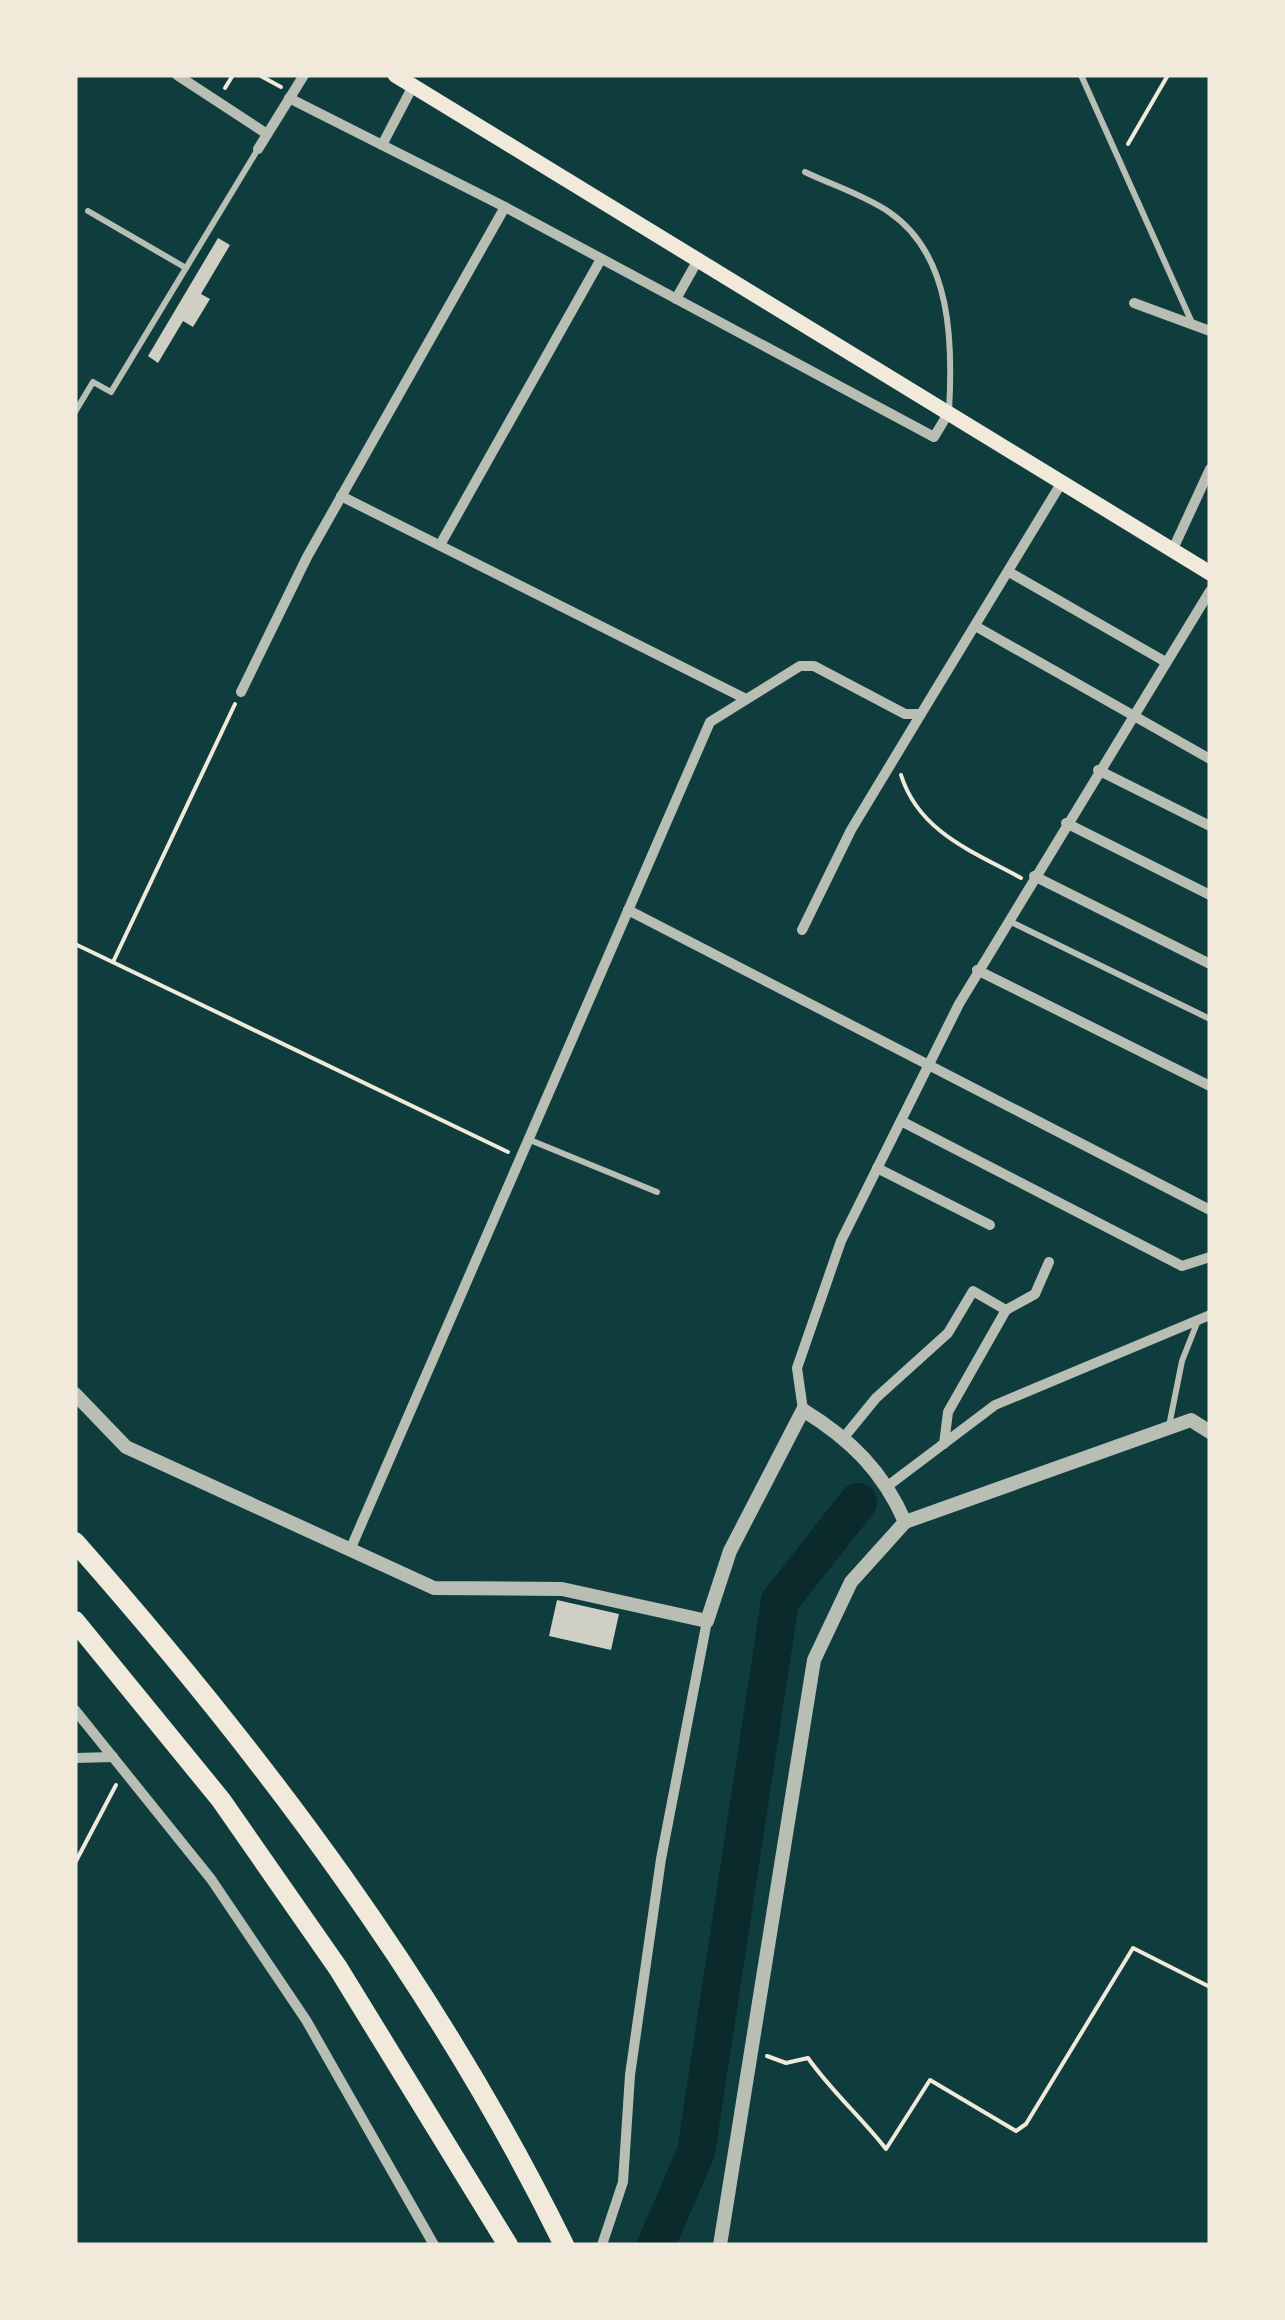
<svg xmlns="http://www.w3.org/2000/svg" width="1285" height="2320" viewBox="0 0 1285 2320" font-family="'Work Sans',sans-serif">
<rect width="100%" height="100%" fill="#0f3d3e"/>
<g fill="none" stroke-linecap="round" stroke-linejoin="round">
<polyline stroke="#0a2a2b" stroke-width="38" points="656,2245 696,2152 780,1601 858,1502"/>
</g>
<g fill="#cfcfc3">
<polygon points="218,238 230,245 201,294 210,299 193,327 183,321 158,363 148,356"/>
<polygon points="557,1600 619,1614 611,1650 549,1636"/>
</g>
<g fill="none" stroke-linecap="round" stroke-linejoin="round">
<g stroke="#f1e9da" stroke-width="4">
<polyline points="259,75 281,87"/>
<polyline points="225,88 233,75"/>
<polyline points="1128,144 1168,75"/>
<path d="M901,775C919,832 972,851 1021,878"/>
<polyline points="75,944 508,1152"/>
<polyline points="113,962 235,704"/>
<polyline points="75,1863 116,1785"/>
<path d="M767,2056L786,2063L808,2058C832,2092 861,2117 886,2149L930,2080L1016,2131L1026,2124L1133,1948L1210,1987"/>
</g>
<g stroke="#b8beb3" stroke-width="6">
<polyline points="1081,75 1193,325"/>
<path d="M805,172C832,185 864,195 889,212C952,255 953,343 949,411"/>
<polyline points="88,211 186,268"/>
<polyline points="75,412 93,382 111,392 258,149"/>
<polyline points="1009,921 1210,1019"/>
<polyline points="530,1140 657,1192"/>
<polyline points="1169,1426 1182,1361 1197,1323"/>
</g>
<g stroke="#b8beb3" stroke-width="10">
<polyline points="177,75 267,134"/>
<polyline points="289,98 505,207 934,437 949,412"/>
<polyline points="382,145 413,86"/>
<polyline points="258,149 304,75"/>
<polyline points="676,299 699,258"/>
<polyline points="1134,303 1210,331"/>
<polyline points="341,496 746,699"/>
<polyline points="440,545 601,259"/>
<polyline points="1173,549 1210,469"/>
<polyline points="1009,572 1164,661"/>
<polyline points="977,627 1210,759"/>
<polyline points="241,692 307,557 505,207"/>
<polyline points="1098,770 1210,826"/>
<polyline points="1066,823 1210,895"/>
<polyline points="1034,876 1210,964"/>
<polyline points="628,910 1210,1210"/>
<polyline points="802,930 851,830 921,714"/>
<polyline points="977,970 1210,1086"/>
<polyline points="901,1121 1182,1266 1210,1257"/>
<polyline points="877,1168 990,1225"/>
<polyline points="1006,1310 1035,1294 1049,1262"/>
<polyline points="803,1410 797,1368 841,1241 959,1004 1210,591"/>
<polyline points="845,1436 876,1398 948,1333 973,1291 1006,1310 948,1412 944,1444"/>
<polyline points="889,1485 995,1405 1210,1315"/>
<polyline points="350,1550 710,722 800,666 814,666 905,714 921,714 1062,482"/>
<polyline points="75,1710 211,1879 306,2020 434,2245"/>
<polyline points="75,1758 113,1757"/>
<polyline points="602,2245 623,2182 630,2075 661,1859 707,1621"/>
</g>
<g stroke="#b8beb3" stroke-width="14">
<path d="M75,1394L126,1447L434,1588L562,1589L707,1621L730,1551L803,1410C850,1439 883,1471 905,1522"/>
<polyline points="720,2245 814,1660 851,1582 905,1522 1191,1420 1210,1432"/>
</g>
<polyline stroke="#f1e9da" stroke-width="15" points="395,75 1210,573"/>
<g stroke="#f1e9da" stroke-width="20">
<path d="M75,1542C264,1756 438,1988 564,2245"/>
<polyline points="75,1621 221,1800 338,1968 508,2245"/>
</g>
</g>
<rect width="1285" height="2320" fill="none" stroke="#f1e9da" stroke-width="155"/>
</svg>
